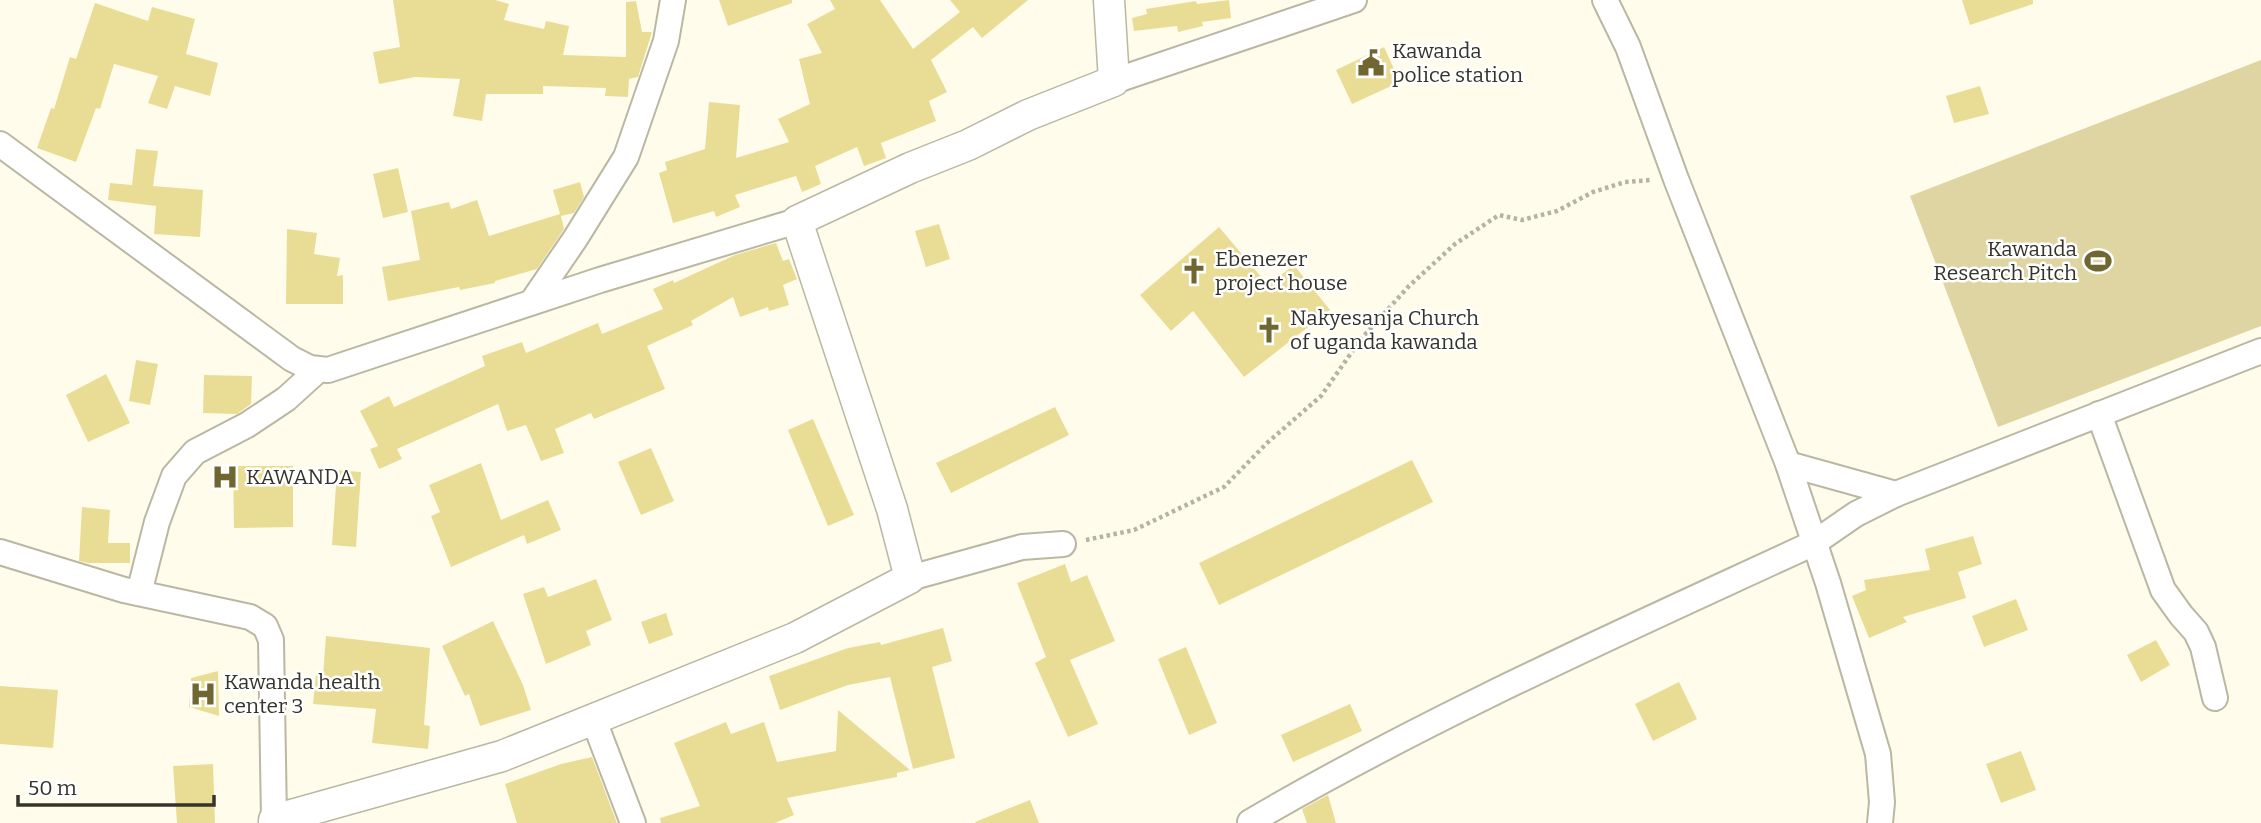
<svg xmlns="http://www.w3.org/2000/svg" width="2261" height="823" viewBox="0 0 2261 823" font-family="Bitter,serif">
<rect width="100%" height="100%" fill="#fffcec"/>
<polygon fill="#ded5a3" points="2261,60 2261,326 1998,427 1910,196"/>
<g fill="#e9dd96">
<polygon points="393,0 495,0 509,4 504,20 544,29 546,21 569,26 563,55 626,57 626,2 636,1 642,32 652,32 638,77 629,79 628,97 605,96 606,88 543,86 543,94 486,94 482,121 453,116 460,79 415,77 379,84 373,52 400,47"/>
<polygon points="719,0 792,0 792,3 728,26"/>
<polygon points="830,0 880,0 913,49 960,12 950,0 1028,0 982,38 973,27 931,60 947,92 929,101 936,121 881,143 886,158 864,166 857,147 815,166 821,184 802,192 796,176 735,195 740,207 716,217 714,211 673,223 659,173 667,170 665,162 705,149 709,102 740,105 736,158 789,142 778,119 810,104 799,59 822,53 807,24 835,9"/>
<polygon points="1229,0 1231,18 1202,22 1203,26 1178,32 1177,26 1134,31 1132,18 1147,14 1146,9 1196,1 1197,4"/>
<polygon points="1962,0 2033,0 2033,4 1970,25"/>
<polygon points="95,3 148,21 152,7 195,19 186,54 218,63 210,96 175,86 167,109 148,103 158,76 114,64 100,109 96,108 76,162 37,148 51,108 54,109 70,57 76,59"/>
<polygon points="1384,47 1400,82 1352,104 1336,70"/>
<polygon points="1980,86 1989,114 1954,123 1946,96"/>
<polygon points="136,149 158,151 153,186 203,190 200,237 154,234 156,206 108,200 110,183 132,185"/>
<polygon points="398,168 408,212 383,218 373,174"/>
<polygon points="580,182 584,197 574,213 561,216 564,229 537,269 495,281 495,283 460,290 459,287 388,301 382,267 420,260 411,211 449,202 451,209 477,200 489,236 560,214 553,190"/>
<polygon points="939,224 950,259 926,267 915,231"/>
<polygon points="1219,227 1268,285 1294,265 1330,310 1244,377 1193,311 1171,331 1140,295"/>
<polygon points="287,229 317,233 314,254 340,258 337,276 343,275 343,304 286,304"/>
<polygon points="776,243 783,261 789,259 797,279 783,285 789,305 769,311 768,307 740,317 733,297 691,321 693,325 647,346 665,389 594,419 591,413 555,429 564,453 541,461 526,425 507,431 498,404 397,449 402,459 379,469 370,449 378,446 360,411 389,396 394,407 485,366 482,356 522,342 526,353 598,323 602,334 663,309 653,289 673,280 674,283 735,255"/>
<polygon points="136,360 158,364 150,405 129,401"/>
<polygon points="106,374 130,423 88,442 66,395"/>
<polygon points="204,375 252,376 251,404 237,414 203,413"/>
<polygon points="1055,407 1069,435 951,493 936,463"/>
<polygon points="813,419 854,515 828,526 788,430"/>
<polygon points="651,448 674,501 641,515 618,462"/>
<polygon points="1412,460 1433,502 1219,605 1199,563"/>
<polygon points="481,463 501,520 548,500 561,530 527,544 524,535 451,567 431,516 440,512 429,485"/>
<polygon points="233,466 293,466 293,527 234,528"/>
<polygon points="337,470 361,472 356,547 332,545"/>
<polygon points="82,507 110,510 108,543 130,543 130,563 88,563 79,561"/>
<polygon points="1973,536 1982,564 1958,572 1966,598 1903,617 1907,622 1869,638 1852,596 1866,590 1864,580 1930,570 1925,549"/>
<polygon points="1065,564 1071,582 1087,575 1115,641 1070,660 1098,724 1068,737 1035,663 1046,657 1017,583"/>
<polygon points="596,579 612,620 586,631 591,645 546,664 523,594 544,587 548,597"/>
<polygon points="2016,599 2028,630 1984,647 1972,616"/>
<polygon points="666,613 673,635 649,644 641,622"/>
<polygon points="493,621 523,685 531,710 480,726 469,694 465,696 442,646"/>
<polygon points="943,628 952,661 932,667 955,758 913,769 890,677 848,685 780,710 769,676 848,648 880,642 881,645"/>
<polygon points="326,636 430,648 424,725 430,726 428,749 372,743 376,709 313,704 316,675 323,675"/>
<polygon points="2156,640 2170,665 2141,682 2127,655"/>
<polygon points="1186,647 1217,723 1189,735 1158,659"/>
<polygon points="218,671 219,716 189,707 191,678"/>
<polygon points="1679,682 1697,719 1653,741 1635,704"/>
<polygon points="0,686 58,690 53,748 0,744"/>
<polygon points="1350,704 1362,731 1293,762 1281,735"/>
<polygon points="838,710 910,770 897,773 897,777 787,798 794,815 775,823 661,823 660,818 700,806 674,743 726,722 731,734 764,722 777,762 836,751"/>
<polygon points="2021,751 2036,790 2001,803 1986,764"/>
<polygon points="592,757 617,823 517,823 505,784 561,764"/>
<polygon points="213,764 215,823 177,823 173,766"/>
<polygon points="1328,795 1336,823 1307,823 1302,809"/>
<polygon points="1030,800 1039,823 976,823 975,822"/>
</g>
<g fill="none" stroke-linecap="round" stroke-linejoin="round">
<g stroke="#bab7a3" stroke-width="28">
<g id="minor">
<polyline points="1605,0 1628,47 1676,179 1788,464 1828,583 1878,754 1882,802 1880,823"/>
<polyline points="1114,81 1354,0"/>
<polyline points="0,144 292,359 310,368 328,370 600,280 797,221"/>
<polyline points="532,302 575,239 626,157 666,41 673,0"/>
<polyline points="2099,414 2163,590 2181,615 2196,632 2203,647 2215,698"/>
<polyline points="1788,464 1896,494"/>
<polyline points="0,552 124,590 250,617 265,626 271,640 274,820"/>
<polyline points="910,578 1022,547 1063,544"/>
<polyline points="139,593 157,522 174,476 195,452 247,425 286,399 318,370"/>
<polyline points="593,718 633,823"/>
<path d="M1250,822C1431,716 1624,631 1814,543L1856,514L1896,494L2261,351"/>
</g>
</g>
<g stroke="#bab7a3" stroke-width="33">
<polyline id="tertiary" points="274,823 274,820 502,756 795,638 910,578 892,509 797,221 910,168 968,145 1028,115 1114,81 1109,0"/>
</g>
<polyline stroke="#b5b3a6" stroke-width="4.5" stroke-dasharray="3.5 3.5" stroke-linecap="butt" points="1086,540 1134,530 1224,487 1267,443 1321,396 1361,339 1409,286 1455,244 1499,215 1522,220 1557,211 1593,192 1625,182 1651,180"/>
<use href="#minor" stroke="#fff" stroke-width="24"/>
<use href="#tertiary" stroke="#fff" stroke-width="30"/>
</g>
<defs>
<g id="civic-bare" transform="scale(2.1)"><path d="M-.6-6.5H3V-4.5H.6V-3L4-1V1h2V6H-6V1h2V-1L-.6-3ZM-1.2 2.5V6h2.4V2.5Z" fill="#6f6632" stroke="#fff" stroke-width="2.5" paint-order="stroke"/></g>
<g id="stadium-bare" transform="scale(2.1)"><path d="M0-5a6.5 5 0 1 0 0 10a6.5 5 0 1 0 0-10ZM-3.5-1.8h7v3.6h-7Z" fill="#6f6632" stroke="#fff" stroke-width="2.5" paint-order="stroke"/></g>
<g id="church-bare" transform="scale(2.1)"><path d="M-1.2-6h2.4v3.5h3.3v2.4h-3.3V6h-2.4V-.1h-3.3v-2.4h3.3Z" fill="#6f6632" stroke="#fff" stroke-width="2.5" paint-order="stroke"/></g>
<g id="hospital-bare" transform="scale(2.1)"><path d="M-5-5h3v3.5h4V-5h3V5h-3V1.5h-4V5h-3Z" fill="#6f6632" stroke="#fff" stroke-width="2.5" paint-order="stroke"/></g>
</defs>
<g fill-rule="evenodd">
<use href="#civic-bare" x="1371" y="63"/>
<use href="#stadium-bare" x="2098" y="261"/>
<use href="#church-bare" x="1194" y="271"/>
<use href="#church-bare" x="1269" y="330"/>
<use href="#hospital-bare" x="225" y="477"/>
<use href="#hospital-bare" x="203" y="694"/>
</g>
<g text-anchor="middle" stroke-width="5" stroke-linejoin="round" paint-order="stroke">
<g font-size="21" fill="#35342c" stroke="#fff" text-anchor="start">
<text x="1392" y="58">Kawanda<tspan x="1392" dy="24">police station</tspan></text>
<text x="2077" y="256" text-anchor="end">Kawanda<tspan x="2077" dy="24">Research Pitch</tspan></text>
<text x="1215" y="266">Ebenezer<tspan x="1215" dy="24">project house</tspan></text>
<text x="1290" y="325">Nakyesanja Church<tspan x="1290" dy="24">of uganda kawanda</tspan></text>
<text x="246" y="484">KAWANDA</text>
<text x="224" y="689">Kawanda health<tspan x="224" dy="24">center 3</tspan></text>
</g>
</g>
<path d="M18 795v10h196v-10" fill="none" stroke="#35342c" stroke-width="3.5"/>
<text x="28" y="795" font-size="21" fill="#35342c" stroke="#ffffff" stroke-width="5" paint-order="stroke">50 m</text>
</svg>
